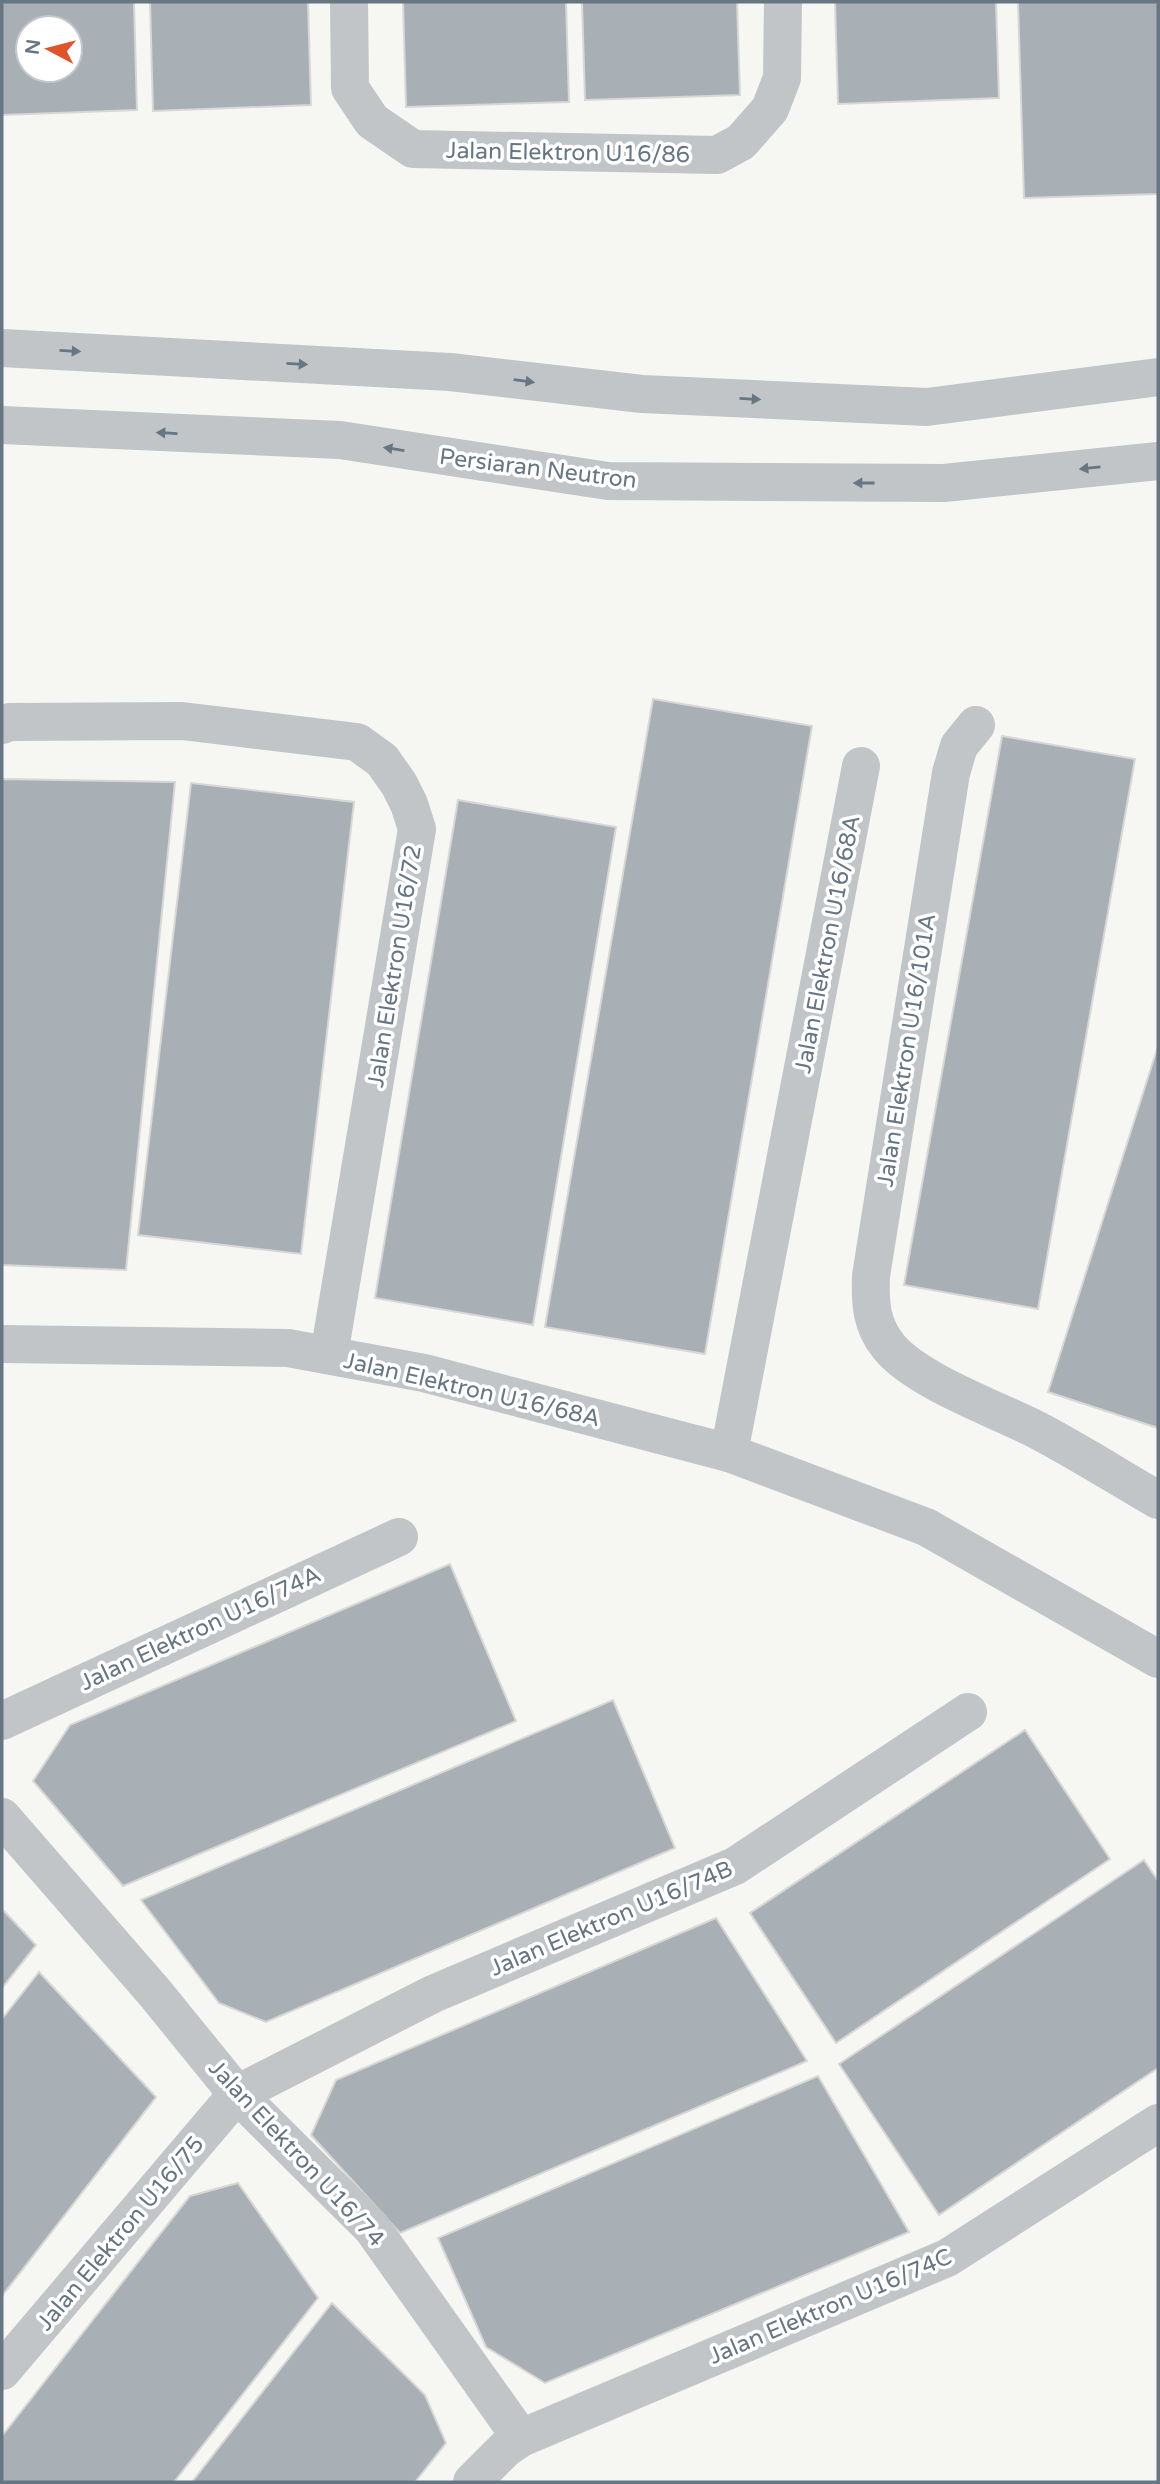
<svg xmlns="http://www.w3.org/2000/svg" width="1160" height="2484" viewBox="0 0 1160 2484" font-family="'Varela Round',sans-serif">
<rect width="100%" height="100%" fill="#f6f6f3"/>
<g fill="#a8b0b5" stroke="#d7d7d5" stroke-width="2" fill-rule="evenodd">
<path d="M2,2H134L137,110L2,115ZM28,28H70V70H28Z"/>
<polygon points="150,2 308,2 311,105 153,111"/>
<polygon points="403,2 566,2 569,102 406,107"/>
<polygon points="582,2 737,2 740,95 585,100"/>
<polygon points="835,2 996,2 999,98 838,104"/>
<polygon points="1018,2 1158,2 1158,194 1024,198"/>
<polygon points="653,699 812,726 705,1354 545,1327"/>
<polygon points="1002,736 1135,759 1038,1309 904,1285"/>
<polygon points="2,779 175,782 126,1270 2,1265"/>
<polygon points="191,783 354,802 301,1254 138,1235"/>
<polygon points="458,800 616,827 533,1325 375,1298"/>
<polygon points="1158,1046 1158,1428 1048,1392"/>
<polygon points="450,1564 516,1721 123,1886 33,1781 70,1725"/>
<polygon points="613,1700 675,1848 266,2022 219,2003 141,1900"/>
<polygon points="1025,1730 1110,1859 836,2043 750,1913"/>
<polygon points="1144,1860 1158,1881 1158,2068 939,2215 839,2064"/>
<polygon points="2,1909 36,1945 2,1988"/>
<polygon points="716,1918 807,2061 400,2233 311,2135 336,2080"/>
<polygon points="39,1972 156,2097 2,2296 2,2019"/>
<polygon points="818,2076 909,2232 545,2383 486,2347 438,2238"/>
<polygon points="238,2183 318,2298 174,2482 2,2482 2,2436 190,2196"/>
<polygon points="332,2303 425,2395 446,2443 415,2482 192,2482"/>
</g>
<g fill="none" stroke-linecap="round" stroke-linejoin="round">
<g stroke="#c1c5c8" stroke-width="38">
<polyline points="349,2 350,88 372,121 413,149 717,155 741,142 770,109 782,78 783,2"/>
<polyline points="2,725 9,722 182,721 357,742 382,760 399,784 409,804 417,829 329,1355"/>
<path d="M976,725L959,746L951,773L871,1276C870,1303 871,1325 889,1347C917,1381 996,1409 1037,1430C1079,1452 1118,1477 1158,1500"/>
<polyline points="729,1453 861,766"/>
<polyline points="2,1721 399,1537"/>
<polyline points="2,1817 155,1993 237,2094 372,2228 521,2438"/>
<polyline points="2,2371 237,2094 433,1994 735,1866 968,1712"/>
<polyline points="472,2482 506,2448 521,2438 947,2258 1158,2123"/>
</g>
<g stroke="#c1c5c8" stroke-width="38">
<polyline points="2,348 450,372 642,394 927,407 1158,377"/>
<polyline points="2,425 340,440 608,481 944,483 1158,461"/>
<polyline points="2,1344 288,1348 424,1373 729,1453 926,1527 1158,1659"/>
</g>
</g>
<defs><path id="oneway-solid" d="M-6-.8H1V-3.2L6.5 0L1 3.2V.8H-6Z" transform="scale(1.75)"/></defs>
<g fill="#667683">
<use href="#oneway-solid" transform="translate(70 351) rotate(3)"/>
<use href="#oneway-solid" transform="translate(297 364) rotate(3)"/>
<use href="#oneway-solid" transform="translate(524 381) rotate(7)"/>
<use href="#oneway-solid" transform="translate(750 399) rotate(3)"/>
<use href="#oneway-solid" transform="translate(167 433) rotate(-177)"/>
<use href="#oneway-solid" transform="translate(394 449) rotate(-171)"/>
<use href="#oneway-solid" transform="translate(1090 468) rotate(174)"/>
<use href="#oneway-solid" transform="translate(864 483) rotate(-180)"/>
</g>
<g text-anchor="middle" stroke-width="7" stroke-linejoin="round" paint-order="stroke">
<g font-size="23" fill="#667683" stroke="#fff">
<text transform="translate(568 152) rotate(1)" y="8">Jalan Elektron U16/86</text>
<text transform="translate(538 468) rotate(7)" y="8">Persiaran Neutron</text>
<text transform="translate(827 944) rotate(-79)" y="8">Jalan Elektron U16/68A</text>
<text transform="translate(394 966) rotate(-81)" y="8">Jalan Elektron U16/72</text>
<text transform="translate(906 1050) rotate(-81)" y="8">Jalan Elektron U16/101A</text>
<text transform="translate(472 1389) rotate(13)" y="8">Jalan Elektron U16/68A</text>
<text transform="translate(200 1628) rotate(-25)" y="8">Jalan Elektron U16/74A</text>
<text transform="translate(611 1918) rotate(-23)" y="8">Jalan Elektron U16/74B</text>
<text transform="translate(297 2153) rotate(47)" y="8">Jalan Elektron U16/74</text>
<text transform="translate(120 2233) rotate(-50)" y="8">Jalan Elektron U16/75</text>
<text transform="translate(830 2306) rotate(-23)" y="8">Jalan Elektron U16/74C</text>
</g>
</g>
<rect width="1160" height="2484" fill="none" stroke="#667683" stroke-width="7"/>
<g transform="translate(49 49) rotate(277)"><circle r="33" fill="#ffffff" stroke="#c2c8cd" stroke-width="2"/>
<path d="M0-5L12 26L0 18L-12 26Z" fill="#df542a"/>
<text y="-10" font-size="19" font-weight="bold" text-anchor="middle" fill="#667683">N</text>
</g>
</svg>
